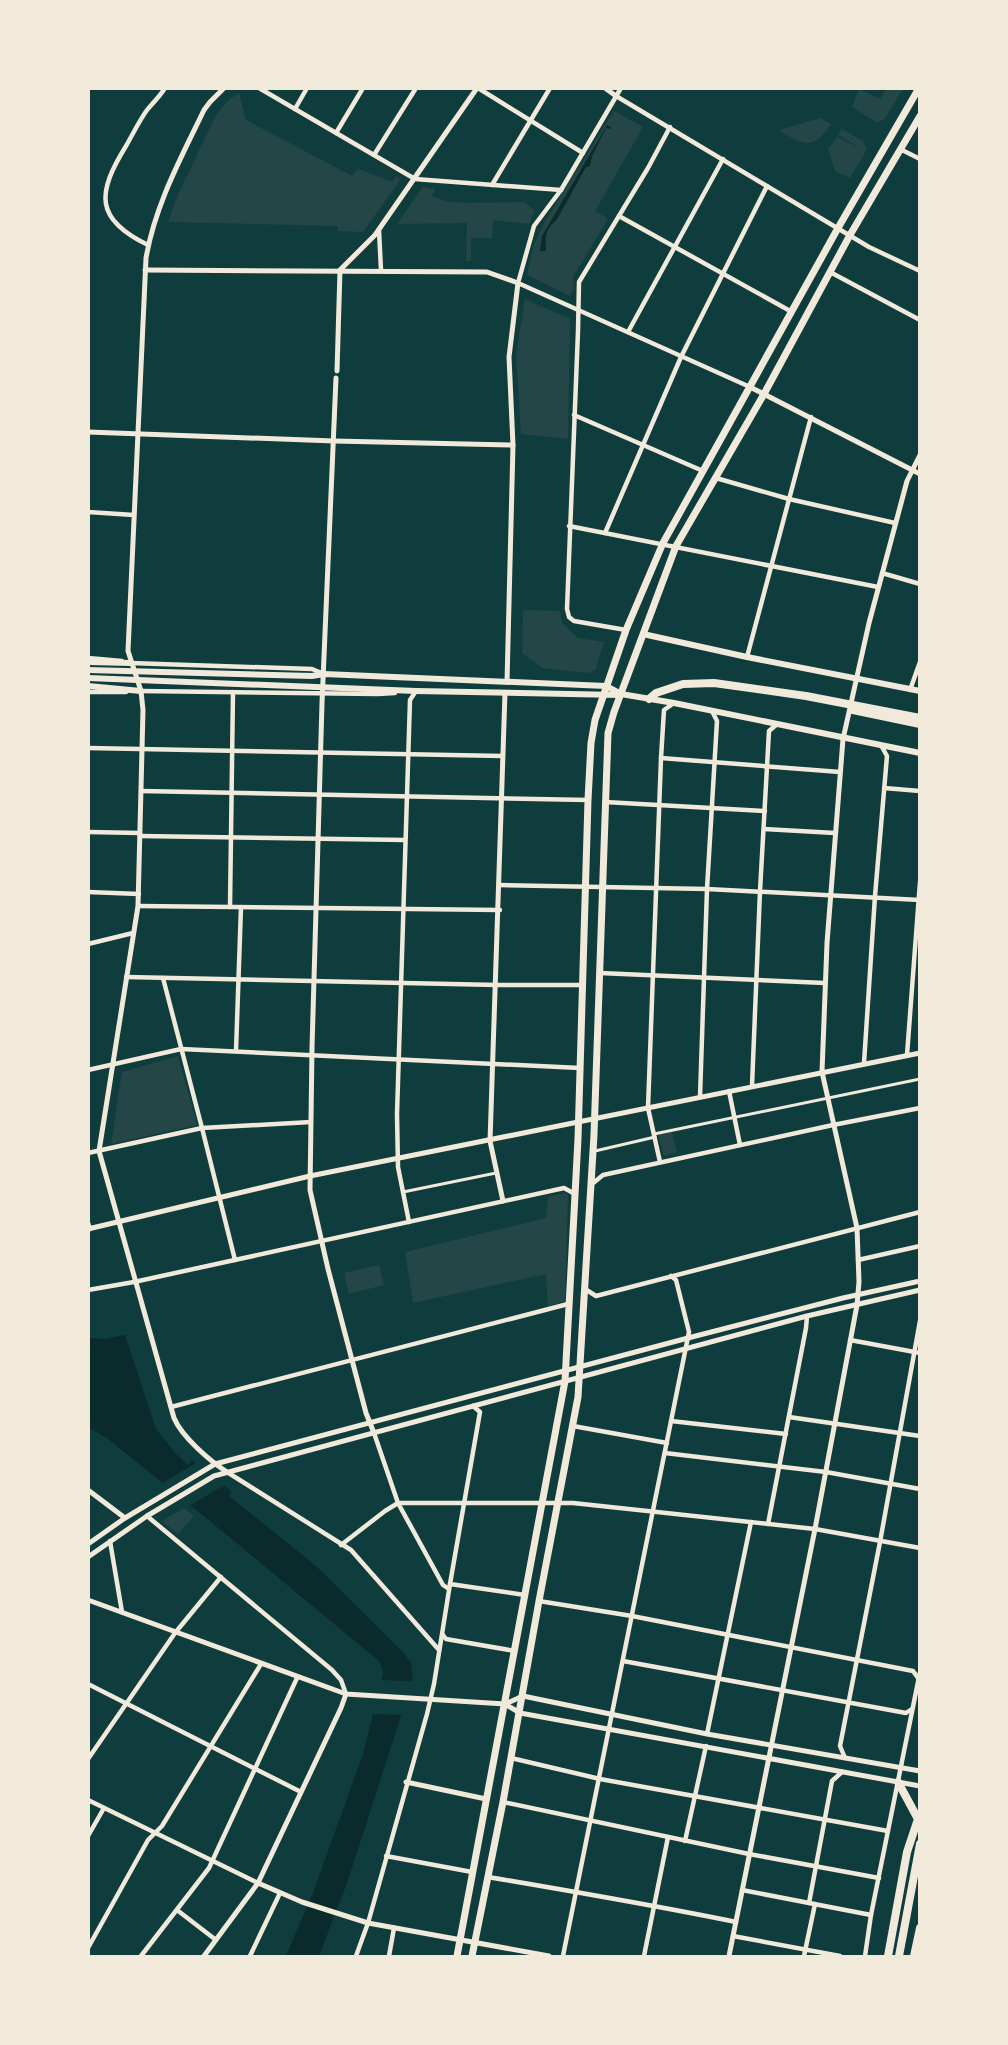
<svg xmlns="http://www.w3.org/2000/svg" width="1008" height="2045" viewBox="0 0 1008 2045" font-family="Overpass,sans-serif">
<rect width="100%" height="100%" fill="#0f3d3e"/>
<g fill="#244646">
<polygon points="859,89 880,99 886,89 903,89 884,120 876,122 852,107"/>
<polygon points="239,93 246,120 352,176 358,169 392,182 396,176 401,179 363,232 338,231 338,226 168,222 177,197 215,117 226,102"/>
<polygon points="614,111 643,127 595,211 608,219 573,277 574,289 570,296 527,275 533,247 545,221"/>
<path d="M820,118L831,124C813,151 805,145 780,131L782,129Z"/>
<polygon points="842,129 863,141 867,149 850,178 835,171 828,149 837,137 862,149 838,135"/>
<polygon points="423,187 435,189 432,196 445,201 465,203 524,202 535,210 529,224 493,220 492,238 471,238 471,261 466,261 467,223 397,224"/>
<polygon points="525,299 570,319 568,439 521,434 516,354"/>
<polygon points="523,610 560,611 562,623 578,638 604,642 595,670 588,673 542,668 522,653"/>
<polygon points="178,1056 197,1125 111,1144 122,1072"/>
<polygon points="672,1132 677,1152 664,1156 658,1135"/>
<polygon points="565,1193 568,1195 565,1301 548,1306 546,1274 413,1303 405,1252 546,1218 548,1197"/>
<polygon points="379,1265 384,1285 349,1294 344,1273"/>
<polygon points="184,1508 194,1516 178,1534 162,1521"/>
</g>
<g fill="#0a2a2b">
<path d="M607,125L611,127L610,129L606,128L592,156L590,166L586,167L556,221C545,228 545,239 546,251H540L542,236Z"/>
<polygon points="125,1335 156,1429 176,1454 188,1465 192,1460 232,1492 229,1496 316,1566 404,1653 411,1663 413,1679 347,1883 319,1956 286,1956 313,1893 363,1754 382,1678 383,1672 380,1662 227,1535 107,1438 89,1428 89,1338 105,1339"/>
</g>
<g fill="#0f3d3e">
<polygon points="197,1462 225,1485 187,1507 159,1485"/>
<polygon points="380,1680 414,1681 405,1715 372,1714"/>
</g>
<g fill="none" stroke-linecap="round" stroke-linejoin="round">
<g stroke="#f1e9da" stroke-width="3">
<polyline points="654,1134 920,1079"/>
<polyline points="595,1151 655,1137"/>
<polyline points="403,1192 496,1173"/>
</g>
<g stroke="#f1e9da" stroke-width="4.5">
<polyline points="259,88 415,179 561,190"/>
<polyline points="478,88 583,153"/>
<polyline points="621,88 561,190 534,226 518,283 750,387"/>
<polyline points="616,96 869,247 920,271"/>
<polyline points="295,109 307,88"/>
<polyline points="336,133 363,88"/>
<polyline points="900,149 920,159"/>
<polyline points="374,155 416,88"/>
<polyline points="492,185 550,88"/>
<polyline points="619,216 792,312"/>
<polyline points="379,230 381,270"/>
<path d="M148,245C94,219 97,193 126,146C133,134 139,121 147,110C153,103 160,96 165,88"/>
<polyline points="830,272 920,320"/>
<polyline points="628,332 723,159"/>
<polyline points="574,415 703,471"/>
<polyline points="716,478 789,499 895,523"/>
<polyline points="88,512 134,515"/>
<polyline points="569,526 878,587"/>
<polyline points="605,533 681,357 767,186"/>
<polyline points="882,573 920,584"/>
<polyline points="626,630 574,621 569,617 567,609 578,331 579,282 648,168 670,127"/>
<polyline points="747,657 811,417"/>
<polyline points="88,658 122,661"/>
<polyline points="130,663 312,669 324,674"/>
<polyline points="910,690 920,662"/>
<polyline points="140,691 378,694 395,693"/>
<polyline points="88,692 126,692"/>
<polyline points="88,748 503,756"/>
<polyline points="661,758 840,772"/>
<polyline points="884,788 920,791"/>
<polyline points="141,791 588,800"/>
<polyline points="605,802 765,811"/>
<polyline points="764,829 835,833"/>
<polyline points="88,832 140,833"/>
<polyline points="140,836 405,840"/>
<polyline points="499,885 707,889 920,900"/>
<polyline points="88,892 139,894"/>
<polyline points="138,906 500,910"/>
<polyline points="230,907 233,692"/>
<polyline points="88,944 133,933"/>
<polyline points="600,973 825,983"/>
<polyline points="126,977 497,985 583,985"/>
<polyline points="163,978 202,1128 235,1260"/>
<polyline points="236,1051 241,907"/>
<polyline points="907,1055 920,882"/>
<polyline points="864,1063 875,896 887,756 882,747"/>
<polyline points="88,1070 181,1049 580,1068"/>
<polyline points="752,1086 760,891 769,731 776,725"/>
<polyline points="729,1091 740,1145"/>
<polyline points="700,1097 707,889 717,721 712,711"/>
<polyline points="88,1153 202,1128 311,1122"/>
<polyline points="660,1162 648,1108 661,758 664,710 674,703"/>
<polyline points="592,1184 603,1175 833,1125 920,1108"/>
<polyline points="409,1222 398,1167 397,1114 410,700 416,691"/>
<polyline points="88,1223 90,1229"/>
<polyline points="858,1260 920,1246"/>
<polyline points="585,1289 596,1296 920,1212"/>
<polyline points="88,1290 134,1282 564,1188 575,1194"/>
<polyline points="850,1340 920,1353"/>
<polyline points="473,1406 480,1412 450,1584 525,1595"/>
<polyline points="171,1407 568,1304"/>
<polyline points="789,1417 920,1436"/>
<polyline points="671,1421 786,1434"/>
<polyline points="573,1426 667,1443"/>
<polyline points="374,1433 398,1503 443,1585 449,1589"/>
<polyline points="665,1453 826,1472 920,1489"/>
<polyline points="227,1472 351,1550 439,1650"/>
<polyline points="147,1516 332,1670 341,1680 346,1694"/>
<polyline points="768,1524 806,1328 807,1316"/>
<polyline points="110,1541 122,1612"/>
<polyline points="341,1545 385,1511 398,1503 573,1503 815,1529 920,1548"/>
<polyline points="539,1601 632,1616 913,1671 918,1678"/>
<polyline points="443,1635 446,1639 515,1651"/>
<polyline points="623,1661 906,1713 912,1709"/>
<polyline points="88,1684 301,1792"/>
<polyline points="707,1734 751,1522"/>
<polyline points="511,1758 600,1779 888,1831"/>
<polyline points="845,1758 840,1746 880,1542 920,1321"/>
<polyline points="88,1759 175,1633 221,1577"/>
<polyline points="88,1800 258,1883"/>
<polyline points="503,1802 749,1854 879,1878"/>
<polyline points="88,1836 104,1808"/>
<polyline points="685,1841 706,1746"/>
<polyline points="386,1856 472,1872"/>
<path d="M488,1877C571,1891 653,1905 736,1922"/>
<polyline points="742,1890 871,1915"/>
<polyline points="809,1903 832,1781 842,1772"/>
<polyline points="177,1910 216,1940"/>
<polyline points="733,1936 840,1956"/>
<polyline points="88,1948 148,1840 162,1826 261,1664"/>
<polyline points="141,1956 209,1868 297,1678"/>
<polyline points="250,1956 280,1893"/>
<polyline points="356,1956 368,1923 427,1714 434,1684 450,1584"/>
<polyline points="389,1956 394,1928"/>
<polyline points="563,1956 689,1332 676,1280 671,1276"/>
<polyline points="644,1956 668,1837"/>
<polyline points="804,1956 815,1904"/>
<polyline points="865,1956 871,1915 920,1672"/>
</g>
<g stroke="#f1e9da" stroke-width="5">
<path d="M224,88L210,102L204,110C181,158 155,205 146,258L128,651L141,691L143,710L138,906L99,1151L174,1418C182,1437 210,1461 227,1472"/>
<polyline points="605,88 616,96"/>
<polyline points="145,270 487,272 518,283 509,357 513,445 507,682"/>
<polyline points="337,371 340,270 375,235 477,88"/>
<polyline points="336,378 322,703 312,1048 310,1190 328,1269 366,1413 374,1433"/>
<polyline points="750,387 920,474"/>
<polyline points="88,432 334,441 513,445"/>
<polyline points="503,1201 490,1141 505,693"/>
<polyline points="88,1229 310,1176 920,1053"/>
<polyline points="88,1490 125,1518"/>
<polyline points="88,1544 125,1518 215,1464 688,1338 843,1298 920,1281"/>
<polyline points="88,1557 147,1516 214,1476 807,1316 920,1290"/>
<polyline points="88,1600 346,1694 505,1704 523,1696 707,1734 920,1771"/>
<polyline points="505,1704 520,1713 920,1786"/>
<polyline points="406,1782 486,1799"/>
<polyline points="258,1883 302,1902 368,1923 549,1956"/>
<polyline points="204,1956 258,1883 341,1708 346,1694"/>
<polyline points="729,1956 815,1529 857,1305 859,1282 857,1228 822,1072 827,943 843,739 869,623 907,481 920,455"/>
</g>
<g stroke="#f1e9da" stroke-width="6">
<polyline points="643,634 747,657 920,691"/>
<polyline points="88,662 131,663"/>
<polyline points="88,670 312,676 324,674 606,686 621,694 674,703 920,753"/>
<polyline points="88,678 416,691 619,695"/>
<polyline points="88,686 141,691"/>
</g>
<g stroke="#f1e9da" stroke-width="7">
<polyline points="457,1956 565,1381 578,1139 588,800 591,743 595,720 626,630 663,543 838,228 919,88"/>
<polyline points="472,1956 503,1802 539,1601 578,1397 594,1135 608,733 614,712 676,546 764,394 850,235 920,116"/>
</g>
<g stroke="#f1e9da" stroke-width="8">
<polyline points="649,699 656,693 683,684 714,683 806,696 920,718"/>
<polyline points="853,710 920,724"/>
<polyline points="888,1956 907,1852 918,1819 898,1782"/>
<polyline points="899,1956 920,1844"/>
<polyline points="914,1956 920,1928"/>
</g>
</g>
<rect width="1008" height="2045" fill="none" stroke="#f1e9da" stroke-width="180"/>
</svg>
